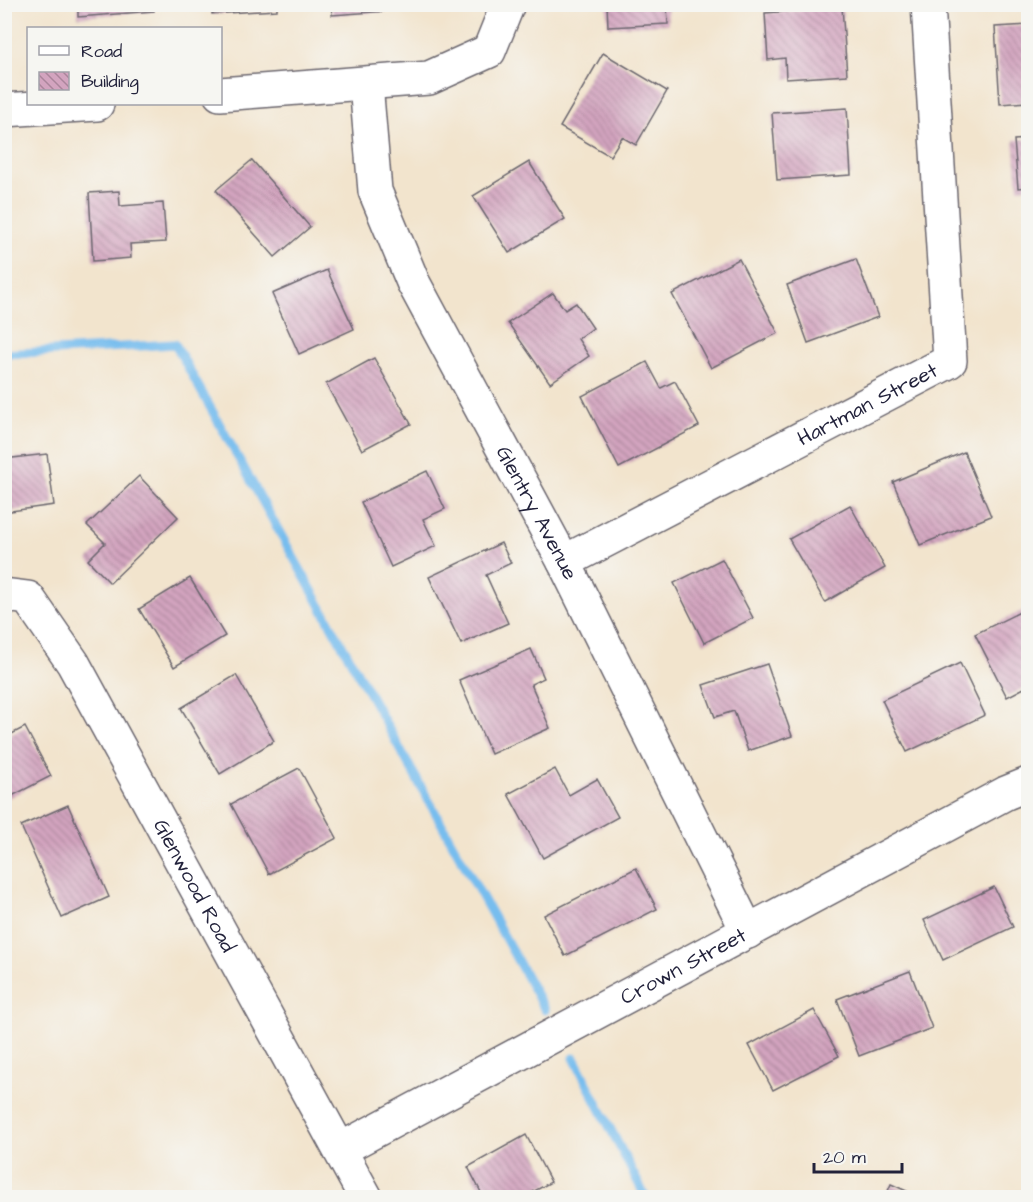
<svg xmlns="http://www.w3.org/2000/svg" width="1033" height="1202" viewBox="0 0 1033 1202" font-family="'Architects Daughter',sans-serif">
<defs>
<pattern id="building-back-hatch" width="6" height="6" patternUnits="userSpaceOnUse" patternTransform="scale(1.5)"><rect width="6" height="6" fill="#d3a4bf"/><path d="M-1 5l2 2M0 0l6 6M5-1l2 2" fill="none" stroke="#ab859c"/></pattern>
</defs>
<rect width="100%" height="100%" fill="#f6f6f2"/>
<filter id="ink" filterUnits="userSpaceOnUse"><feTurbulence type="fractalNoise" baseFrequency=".0167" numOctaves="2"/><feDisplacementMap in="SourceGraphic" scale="12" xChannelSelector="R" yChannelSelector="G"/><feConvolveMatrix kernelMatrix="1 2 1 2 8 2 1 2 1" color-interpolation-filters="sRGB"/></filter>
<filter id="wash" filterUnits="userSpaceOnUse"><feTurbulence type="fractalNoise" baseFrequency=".008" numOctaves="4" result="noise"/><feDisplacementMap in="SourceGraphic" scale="24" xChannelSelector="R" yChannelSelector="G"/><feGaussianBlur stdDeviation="1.35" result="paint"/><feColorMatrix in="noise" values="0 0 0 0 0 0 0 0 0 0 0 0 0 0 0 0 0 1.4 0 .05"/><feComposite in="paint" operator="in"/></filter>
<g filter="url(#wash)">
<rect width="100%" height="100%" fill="#f2e4cd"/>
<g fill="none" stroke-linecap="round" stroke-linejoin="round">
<g stroke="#77bdee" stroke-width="9">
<polyline points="4,354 175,344 545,1010"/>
<polyline points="574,1058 646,1198"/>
</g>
</g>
<g id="blocks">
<g fill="url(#building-back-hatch)">
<polygon points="78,4 154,4 154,11 78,17"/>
<polygon points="211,4 277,4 277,10 212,14"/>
<polygon points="331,4 416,4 416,9 332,15"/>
<polygon points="607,4 667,4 668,24 608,27"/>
<polygon points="842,7 847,75 786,79 785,58 768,60 765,13"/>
<polygon points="1028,25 1028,102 1000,104 995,27"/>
<polygon points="603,53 667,91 636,145 622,137 610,156 560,127"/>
<polygon points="847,108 851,175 777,180 772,113"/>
<polygon points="1028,139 1028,187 1018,188 1014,140"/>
<polygon points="252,160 310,227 275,257 216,190"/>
<polygon points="529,162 565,219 509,253 473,196"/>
<polygon points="119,191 120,206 163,203 166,242 130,244 131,258 93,261 89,193"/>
<polygon points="739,259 778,333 711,368 672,294"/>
<polygon points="856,259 878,317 808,343 787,285"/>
<polygon points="327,270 354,329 299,354 272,294"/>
<polygon points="553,293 565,310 576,303 593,328 578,339 589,356 550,383 508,323"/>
<polygon points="374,358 411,424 362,450 326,384"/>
<polygon points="647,362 661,388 675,381 699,426 619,468 582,396"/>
<polygon points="964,452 991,516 920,545 893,482"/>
<polygon points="47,454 54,505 4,512 4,459"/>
<polygon points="427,471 445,509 423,519 436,546 391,567 361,502"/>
<polygon points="139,476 178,517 110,583 88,560 105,543 87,525"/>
<polygon points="850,505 885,568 825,602 789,539"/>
<polygon points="501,543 511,563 486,575 508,623 461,644 429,577"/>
<polygon points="722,559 753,618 704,643 674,583"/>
<polygon points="190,578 225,636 174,667 139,609"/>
<polygon points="1028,608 1028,686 1007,697 975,634"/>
<polygon points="531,649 544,678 531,684 550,728 491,754 459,680"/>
<polygon points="960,663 985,715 907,752 882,700"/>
<polygon points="767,664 792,736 748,751 734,711 715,717 703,685"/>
<polygon points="236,675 274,741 220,774 181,708"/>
<polygon points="25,727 51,776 4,800 4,738"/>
<polygon points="299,768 337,838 269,874 231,804"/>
<polygon points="555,769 569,795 597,779 618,817 543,858 508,794"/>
<polygon points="68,805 109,897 62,918 21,826"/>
<polygon points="636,868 657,909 565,956 544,915"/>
<polygon points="994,887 1013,927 943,960 924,920"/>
<polygon points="910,971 932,1028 859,1056 837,999"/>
<polygon points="814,1010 839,1056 773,1090 749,1045"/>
<polygon points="526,1135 551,1182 522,1198 484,1198 468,1167"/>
<polygon points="891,1184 922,1198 885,1198"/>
</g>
</g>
</g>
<g filter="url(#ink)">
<use href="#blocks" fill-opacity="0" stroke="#6b666e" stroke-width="1.5"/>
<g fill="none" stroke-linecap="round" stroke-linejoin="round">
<g stroke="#6b666e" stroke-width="36">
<g id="minor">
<path id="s1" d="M366,84L375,191L413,282L564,562L748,932"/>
<polyline points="220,94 429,78 489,51 508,4"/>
<polyline points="4,110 97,104"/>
<path id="s2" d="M564,562L950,361L928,4"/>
<path id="s3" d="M4,595L28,598L73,663L366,1198"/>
<path id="s4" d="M341,1149L1006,793L1028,784"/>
</g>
</g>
<use href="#minor" stroke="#fff" stroke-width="33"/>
</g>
</g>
<g text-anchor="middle" stroke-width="5" stroke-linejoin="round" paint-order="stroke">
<g font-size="21" fill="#22223b" stroke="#f6f6f2">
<text dy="7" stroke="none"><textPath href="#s2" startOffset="342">Hartman Street</textPath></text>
<text dy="7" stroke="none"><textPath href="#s1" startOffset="468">Glentry Avenue</textPath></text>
<text dy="7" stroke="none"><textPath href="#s3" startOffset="357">Glenwood Road</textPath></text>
<text dy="7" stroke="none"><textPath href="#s4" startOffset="388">Crown Street</textPath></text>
</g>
</g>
<rect width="1033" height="1202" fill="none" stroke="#f6f6f2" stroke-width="24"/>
<rect x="27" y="27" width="195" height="78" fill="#f6f6f2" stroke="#a1a1a9" stroke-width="1.5"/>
<rect x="39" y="46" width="30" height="9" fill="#ffffff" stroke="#a1a1a9" stroke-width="1.5"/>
<text x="81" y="57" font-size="18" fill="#22223b">Road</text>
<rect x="39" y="72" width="30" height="18" fill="url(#building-back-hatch)" stroke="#a1a1a9" stroke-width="1.5"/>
<text x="81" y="87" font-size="18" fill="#22223b">Building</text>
<path d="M814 1163v9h88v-9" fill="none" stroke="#22223b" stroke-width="3"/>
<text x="823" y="1163" font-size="18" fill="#22223b" stroke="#f6f6f2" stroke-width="4.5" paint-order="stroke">20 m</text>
</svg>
